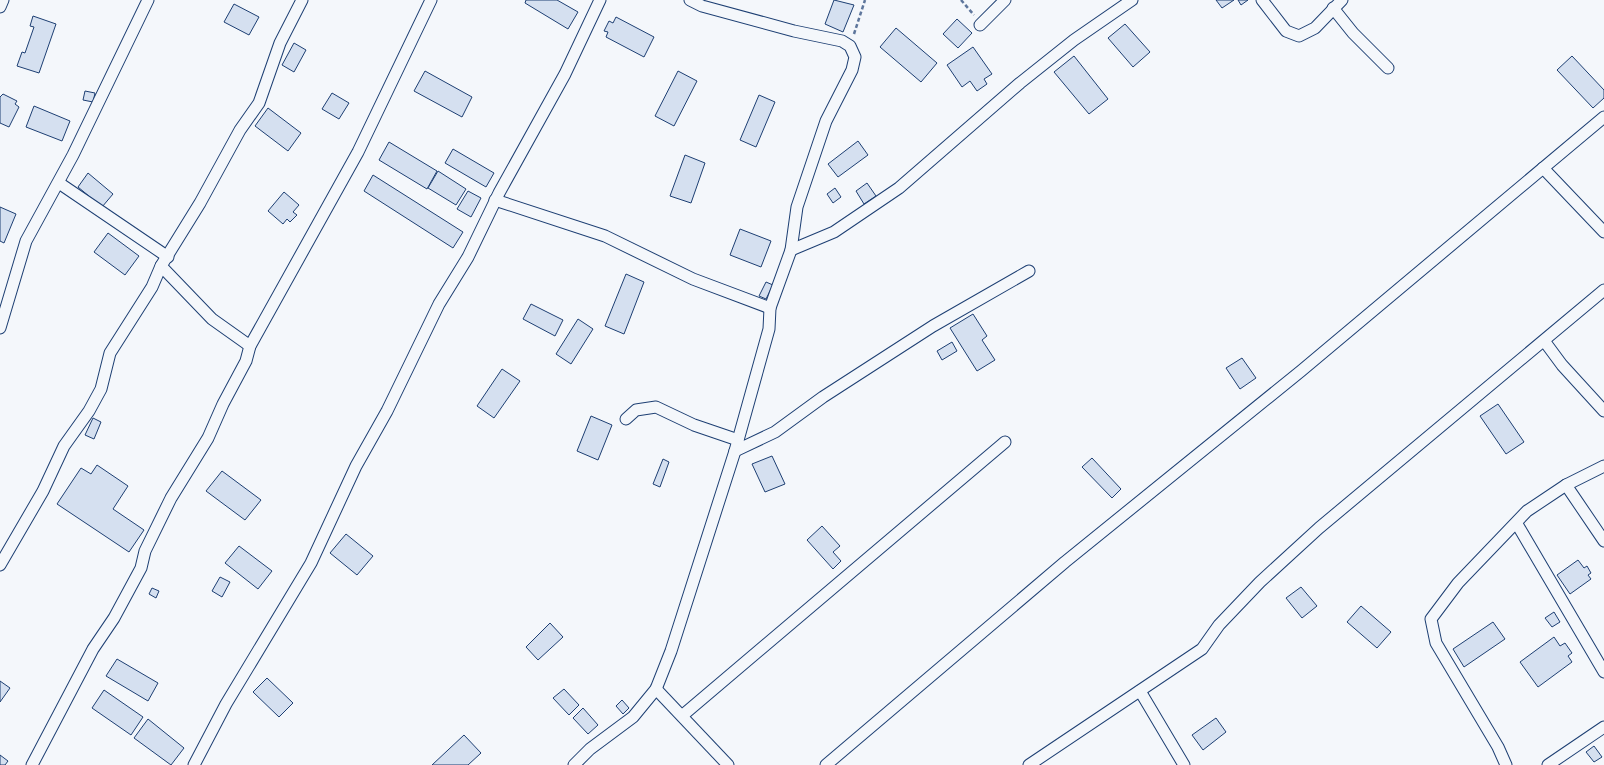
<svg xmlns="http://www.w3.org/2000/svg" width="1604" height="765" viewBox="0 0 1604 765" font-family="Figtree,sans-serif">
<rect width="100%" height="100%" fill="#f4f7fb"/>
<g fill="#d5e0f0" stroke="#1d3f73">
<polygon points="526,0 557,0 578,12 568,29 525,3"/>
<polygon points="834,0 854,5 843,32 825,24"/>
<polygon points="1216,0 1234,0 1222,8"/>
<polygon points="1238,0 1248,0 1241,5"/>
<polygon points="234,4 259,17 249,35 224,22"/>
<polygon points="33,16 56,24 39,73 17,66 22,52 25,53 34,27 30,26"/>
<polygon points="616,17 654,37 644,57 606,37 608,32 604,31 609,21 613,23"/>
<polygon points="957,19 972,33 958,48 943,34"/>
<polygon points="1125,24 1150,52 1133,67 1108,38"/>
<polygon points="896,28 937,63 921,82 880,47"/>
<polygon points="294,43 306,50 294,72 282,65"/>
<polygon points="973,47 992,74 984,79 987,84 977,91 970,81 962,87 947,65"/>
<polygon points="1074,56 1108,99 1089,114 1054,72"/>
<polygon points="1572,56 1604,90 1604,98 1593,108 1557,70"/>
<polygon points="425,71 472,97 462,117 414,91"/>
<polygon points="678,71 697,81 674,126 655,116"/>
<polygon points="85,91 95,93 93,102 83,100"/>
<polygon points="332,93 349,103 339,119 322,109"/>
<polygon points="3,94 17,101 15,104 19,107 9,127 0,123 0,97"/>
<polygon points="759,95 775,102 756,147 740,140"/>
<polygon points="34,106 70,121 62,141 26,127"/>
<polygon points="268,108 301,133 288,151 255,126"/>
<polygon points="858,141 868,155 838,177 828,164"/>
<polygon points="389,142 437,171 427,189 379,160"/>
<polygon points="453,149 494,173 486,187 445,163"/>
<polygon points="685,155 705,163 691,203 670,196"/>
<polygon points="438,171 466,189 456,205 428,188"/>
<polygon points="88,173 113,194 102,207 78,187"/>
<polygon points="373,175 463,232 453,248 364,191"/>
<polygon points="867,183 876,196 864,204 856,191"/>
<polygon points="835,188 841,197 833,203 827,194"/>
<polygon points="468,191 481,198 471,217 457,209"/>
<polygon points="284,192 299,205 293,212 297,215 290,222 287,219 283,224 268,211"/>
<polygon points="0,207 16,214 4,243 0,241"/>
<polygon points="740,229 771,241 761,267 730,255"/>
<polygon points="108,233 139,256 125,275 94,252"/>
<polygon points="626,274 644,282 624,334 605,326"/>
<polygon points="766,282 773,285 766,299 759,296"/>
<polygon points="531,304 563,320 555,336 523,319"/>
<polygon points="973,314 987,336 982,340 995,360 977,371 950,328"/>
<polygon points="578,319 593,329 571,364 556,354"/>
<polygon points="952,342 957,351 942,360 937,351"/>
<polygon points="1242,358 1256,378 1240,389 1226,368"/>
<polygon points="502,369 520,381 494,418 477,406"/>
<polygon points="1498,404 1524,442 1506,454 1480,416"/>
<polygon points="591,416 612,425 598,460 577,451"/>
<polygon points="93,418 101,422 94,439 85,435"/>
<polygon points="772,456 785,484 765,492 752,464"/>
<polygon points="1092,458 1121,489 1112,498 1082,467"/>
<polygon points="663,459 669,462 660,487 653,484"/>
<polygon points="97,465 128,486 113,509 144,530 129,552 57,504 81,468 91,474"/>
<polygon points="222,471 261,500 245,520 206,491"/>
<polygon points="822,526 840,546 833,552 841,561 833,569 807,540"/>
<polygon points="346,534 373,556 357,575 330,553"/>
<polygon points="239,546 272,571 258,589 225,563"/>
<polygon points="1578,560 1584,568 1587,566 1591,573 1588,575 1591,579 1570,594 1557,575"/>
<polygon points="220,577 230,582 222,597 212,591"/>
<polygon points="1301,587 1317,606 1302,618 1286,598"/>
<polygon points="152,588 159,591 156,598 149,594"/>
<polygon points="1361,606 1391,632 1377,648 1347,622"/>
<polygon points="1554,612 1560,622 1552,627 1545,618"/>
<polygon points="1493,622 1505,639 1464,667 1453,649"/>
<polygon points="550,623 563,637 538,660 526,647"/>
<polygon points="1554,637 1560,646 1565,643 1572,653 1568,656 1572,662 1538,687 1520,662"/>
<polygon points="117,659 158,683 148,701 106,676"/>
<polygon points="267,678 293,703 279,717 253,692"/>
<polygon points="0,681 10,688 0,702"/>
<polygon points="564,689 579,705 569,715 553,698"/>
<polygon points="104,690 143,717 131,735 92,708"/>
<polygon points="622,700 629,708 623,714 616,706"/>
<polygon points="583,708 598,725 588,734 573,718"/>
<polygon points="1216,718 1226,732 1203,750 1192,735"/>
<polygon points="148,719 184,748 171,765 134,738"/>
<polygon points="464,735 481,753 468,765 432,765"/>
<polygon points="1594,746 1602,757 1594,762 1586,752"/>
<polygon points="0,755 8,761 5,765 0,765"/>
</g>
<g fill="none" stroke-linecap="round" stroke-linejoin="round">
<g stroke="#1d3f73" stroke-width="13">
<g id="street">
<polyline points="1262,0 1286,31 1299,36 1315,28 1342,0"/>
<polyline points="0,7 3,0"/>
<polyline points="1333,8 1353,33 1388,68"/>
<polyline points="980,25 1005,0"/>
<polyline points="1543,168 1604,232"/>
<polyline points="59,183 168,257"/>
<polyline points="495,200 605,236 693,279 770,308"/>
<polyline points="791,250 834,232 899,188 1020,83 1074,40 1132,0"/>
<polyline points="161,266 212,319 250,346"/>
<polyline points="0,328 26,241 73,155 148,0"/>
<polyline points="1545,342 1562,365 1604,411"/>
<polyline points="626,419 636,410 656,407 694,425 738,440"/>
<polyline points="735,451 775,432 823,397 933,326 1029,271"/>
<polyline points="1566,485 1604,541"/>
<polyline points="1517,524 1604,672"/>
<polyline points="0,565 43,491 64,446 89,411 101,389 110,353 152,287 161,266 200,203 240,130 259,103 280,43 302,0"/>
<polyline points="656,689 728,765"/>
<polyline points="1140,691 1184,765"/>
<polyline points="683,715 1005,442"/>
<polyline points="32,765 93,649 114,618 141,568 145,551 171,498 208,438 223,404 246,361 250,346 358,152 431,0"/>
<polyline points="194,765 226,704 311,563 356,466 387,411 439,304 468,257 499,193 565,74 600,0"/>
<polyline points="574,765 590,749 633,717 656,689 671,651 735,451 769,329 770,308 791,250 797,207 826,121 852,70 855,57 850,46 842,41 794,31 702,6 690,0"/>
<polyline points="826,765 1065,562 1301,371 1604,117"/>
<polyline points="1029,765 1202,649 1219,625 1260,582 1319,528 1604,290"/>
<polyline points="1506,765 1498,747 1436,643 1431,619 1458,583 1527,511 1566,485 1604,466"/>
<polyline points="1548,765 1604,727"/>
</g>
</g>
<g stroke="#5e769c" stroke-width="2.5" stroke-dasharray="4 2.5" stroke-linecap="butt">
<polyline points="961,0 974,15"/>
<polyline points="854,34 865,0"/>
</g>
<use href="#street" stroke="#f4f7fb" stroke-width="11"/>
</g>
</svg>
